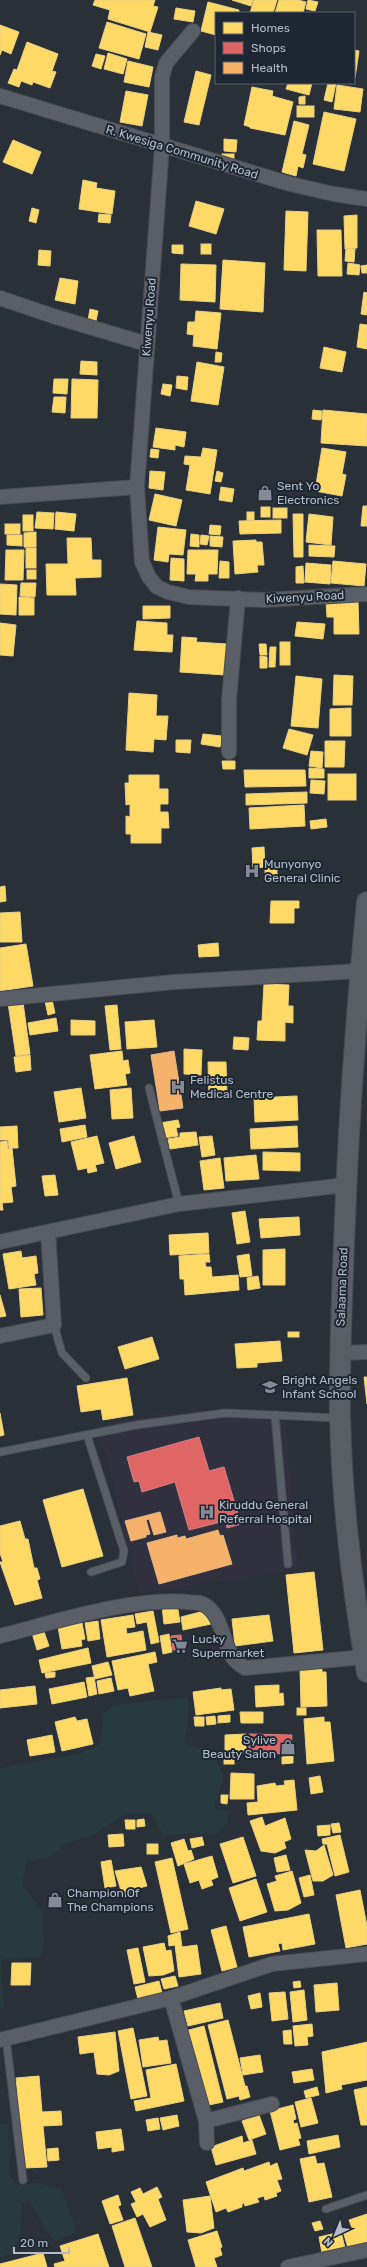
<svg xmlns="http://www.w3.org/2000/svg" width="367" height="2267" viewBox="0 0 367 2267" font-family="Rubik,sans-serif">
<rect width="100%" height="100%" fill="#2a3038"/>
<polygon fill="#31303e" points="189,1410 285,1410 298,1569 139,1594 106,1455 95,1425"/>
<g fill="#273a3e">
<path d="M188,1697C190,1713 189,1724 184,1739L186,1745C210,1748 214,1754 224,1776L214,1808L229,1812L227,1823L218,1833L163,1835L152,1814H125L93,1835L64,1844L52,1856L27,1862L22,1883L42,1912L44,1943L40,1958L2,1959L1,1975L4,2007L0,2009V1768L79,1754L98,1746L102,1737L103,1713L115,1705Z"/>
<path d="M8,2124L10,2158L9,2174L17,2185L37,2183L61,2189C65,2204 75,2217 75,2233L55,2241L47,2231L29,2200L22,2203L21,2228L13,2253L0,2257V2125Z"/>
</g>
<g fill="#ffd966" stroke="#e8d084">
<polygon points="95,0 155,0 153,6 158,7 150,32 108,19 110,10 93,5"/>
<polygon points="232,0 253,0 251,6"/>
<polygon points="254,0 277,0 273,13 250,13"/>
<polygon points="279,0 298,0 306,2 303,13 275,13"/>
<polygon points="308,0 318,2 315,11 306,9"/>
<polygon points="208,2 239,10 239,13 216,13 216,35 201,31"/>
<polygon points="176,8 195,11 193,22 174,19"/>
<polygon points="107,22 146,34 139,59 99,48"/>
<polygon points="0,25 19,32 11,54 2,50 0,55"/>
<polygon points="148,32 162,35 158,50 145,47"/>
<polygon points="27,42 58,54 52,71 56,72 50,88 33,82 32,85 21,81 19,87 8,83 14,69 17,70"/>
<polygon points="354,50 359,51 355,78 354,78"/>
<polygon points="108,53 127,59 123,74 104,69"/>
<polygon points="96,54 105,56 101,69 92,66"/>
<polygon points="128,61 153,67 149,87 124,82"/>
<polygon points="196,71 211,75 199,125 184,122"/>
<polygon points="288,83 312,83 309,95 286,89"/>
<polygon points="328,83 336,83 332,102 324,100"/>
<polygon points="337,85 363,89 360,112 334,109"/>
<polygon points="252,87 273,91 272,96 293,102 285,135 250,128 250,127 244,125"/>
<polygon points="126,91 148,95 142,126 120,122"/>
<polygon points="305,96 305,104 299,104 299,97"/>
<rect x="297" y="106" width="17" height="11"/>
<polygon points="324,112 356,119 344,171 313,164"/>
<polygon points="294,121 309,125 302,154 306,155 303,168 298,166 296,176 282,172"/>
<polygon points="224,139 237,140 236,152 224,151"/>
<polygon points="13,140 41,152 32,174 3,162"/>
<rect x="222" y="154" width="12" height="9"/>
<polygon points="83,180 97,183 96,188 115,191 112,214 79,209"/>
<polygon points="196,201 224,209 216,234 189,226"/>
<polygon points="32,208 39,210 36,223 29,221"/>
<polygon points="286,211 308,212 306,271 284,270"/>
<polygon points="99,214 111,215 110,223 98,222"/>
<polygon points="357,215 357,248 345,249 344,216"/>
<polygon points="317,230 341,230 342,276 318,276"/>
<rect x="201" y="244" width="10" height="10"/>
<polygon points="172,245 183,245 183,254 172,253"/>
<polygon points="346,249 355,249 354,262 345,261"/>
<polygon points="39,250 51,251 50,266 38,265"/>
<polygon points="223,260 265,263 263,312 220,309"/>
<polygon points="348,263 360,265 359,275 347,274"/>
<polygon points="181,264 216,265 215,302 180,300"/>
<polygon points="367,265 367,273 362,273 361,266"/>
<polygon points="60,278 78,281 75,304 55,300"/>
<polygon points="364,292 367,293 367,315 361,314"/>
<polygon points="90,309 98,311 96,321 88,320"/>
<polygon points="196,311 221,313 217,349 193,346 194,335 187,334 188,322 195,322"/>
<polygon points="360,324 367,325 367,349 357,347"/>
<polygon points="324,347 346,352 342,372 320,368"/>
<polygon points="216,352 222,353 221,362 215,362"/>
<polygon points="81,361 97,362 97,375 80,374"/>
<polygon points="197,362 224,367 218,405 191,401"/>
<polygon points="177,376 188,377 187,390 176,388"/>
<polygon points="54,379 68,379 67,394 53,393"/>
<polygon points="72,379 98,380 97,418 71,418"/>
<polygon points="163,384 172,385 170,396 161,394"/>
<polygon points="54,397 66,397 65,413 52,412"/>
<polygon points="313,410 322,411 321,420 312,419"/>
<polygon points="323,410 367,414 367,446 321,443"/>
<polygon points="156,428 186,432 184,447 175,445 175,450 153,447"/>
<polygon points="203,448 217,450 210,494 186,490 190,465 184,464 185,456 201,457"/>
<polygon points="322,448 346,452 342,474 346,475 342,496 315,491"/>
<polygon points="151,449 159,450 158,458 150,457"/>
<polygon points="150,471 165,472 163,490 149,488"/>
<polygon points="217,471 223,473 221,482 215,481"/>
<polygon points="221,487 234,489 232,502 219,500"/>
<polygon points="155,494 182,500 176,526 149,520"/>
<polygon points="363,506 367,506 367,526 361,526"/>
<rect x="261" y="507" width="9" height="10"/>
<rect x="273" y="508" width="14" height="10"/>
<polygon points="37,512 54,513 53,529 35,528"/>
<polygon points="56,512 76,514 74,531 55,529"/>
<rect x="247" y="512" width="7" height="8"/>
<polygon points="293,514 303,514 303,557 294,557"/>
<polygon points="309,514 333,517 331,545 306,542"/>
<rect x="23" y="515" width="10" height="16"/>
<polygon points="281,520 281,533 240,534 239,521"/>
<rect x="5" y="524" width="15" height="10"/>
<polygon points="210,525 221,526 220,535 209,534"/>
<polygon points="158,527 186,530 183,555 169,554 168,562 154,560"/>
<polygon points="36,532 36,547 24,547 24,533"/>
<polygon points="191,534 199,535 199,547 190,546"/>
<polygon points="7,535 22,535 22,546 7,545"/>
<polygon points="201,535 209,536 207,545 200,544"/>
<polygon points="210,536 223,537 222,547 210,546"/>
<polygon points="67,538 91,538 92,560 101,560 101,577 75,578 76,595 47,595 46,564 68,564"/>
<polygon points="256,540 256,542 262,542 264,565 257,565 258,572 235,574 233,541"/>
<polygon points="309,545 335,546 334,557 309,556"/>
<rect x="26" y="548" width="10" height="20"/>
<polygon points="6,550 24,550 23,580 5,580"/>
<polygon points="188,550 218,550 217,574 208,574 208,581 195,581 196,574 187,574"/>
<polygon points="171,558 184,559 184,581 170,580"/>
<polygon points="220,561 229,562 229,578 219,578"/>
<polygon points="333,561 366,564 364,586 331,583"/>
<polygon points="306,563 331,565 330,584 305,582"/>
<polygon points="303,566 304,583 296,583 296,567"/>
<rect x="27" y="570" width="9" height="9"/>
<polygon points="21,583 36,583 35,597 20,596"/>
<polygon points="0,584 17,585 16,615 0,614"/>
<polygon points="19,597 34,598 34,615 19,615"/>
<polygon points="358,600 359,634 334,634 334,617 327,617 326,601"/>
<polygon points="143,606 170,606 170,618 143,619"/>
<polygon points="137,621 167,623 167,635 173,635 172,652 134,650"/>
<polygon points="297,622 325,624 323,639 295,636"/>
<polygon points="0,623 16,625 13,656 0,655"/>
<polygon points="182,637 197,638 196,642 227,644 225,675 180,672"/>
<rect x="280" y="642" width="10" height="23"/>
<polygon points="259,644 266,644 267,655 260,655"/>
<polygon points="270,647 276,647 275,667 269,667"/>
<polygon points="260,656 267,657 267,668 260,668"/>
<polygon points="334,675 353,676 352,705 333,705"/>
<polygon points="296,676 322,679 318,728 291,726"/>
<polygon points="129,693 157,695 156,716 168,716 166,740 154,739 153,752 126,750"/>
<polygon points="351,708 351,736 330,736 330,709"/>
<polygon points="289,729 313,735 307,755 283,748"/>
<polygon points="203,734 222,736 220,747 201,744"/>
<polygon points="176,740 191,740 190,753 176,752"/>
<polygon points="325,741 345,741 344,767 325,767"/>
<polygon points="311,751 323,752 322,768 309,766"/>
<polygon points="222,761 235,761 235,769 223,769"/>
<polygon points="309,768 324,769 324,778 309,778"/>
<polygon points="244,770 305,770 306,786 245,787"/>
<rect x="328" y="774" width="28" height="26"/>
<polygon points="129,775 159,775 159,789 168,789 168,804 160,804 160,812 168,812 169,828 161,828 161,843 131,843 131,834 126,834 126,816 130,817 130,804 126,805 125,783 129,783"/>
<polygon points="311,780 325,781 324,794 310,793"/>
<polygon points="307,792 307,803 246,805 246,794"/>
<polygon points="304,805 305,826 250,829 249,808"/>
<polygon points="326,819 327,827 311,829 310,821"/>
<polygon points="264,847 265,867 253,868 252,848"/>
<rect x="265" y="868" width="12" height="13"/>
<polygon points="5,886 6,901 0,902 0,887"/>
<polygon points="271,901 299,901 299,908 294,908 294,923 270,923"/>
<polygon points="20,912 22,942 0,942 0,913"/>
<polygon points="218,943 219,956 199,957 198,945"/>
<polygon points="26,944 33,986 0,991 0,948"/>
<polygon points="264,984 289,985 288,1006 293,1006 293,1023 285,1022 285,1041 257,1040 258,1021 262,1021"/>
<polygon points="51,995 55,1013 48,1015 44,997"/>
<polygon points="23,1002 30,1054 16,1056 8,1003"/>
<polygon points="117,1005 121,1049 110,1050 105,1006"/>
<polygon points="56,1018 58,1031 30,1035 28,1023"/>
<polygon points="71,1020 95,1021 95,1035 71,1035"/>
<polygon points="154,1020 157,1047 127,1049 125,1022"/>
<polygon points="234,1037 249,1038 248,1050 233,1049"/>
<polygon points="184,1049 202,1050 201,1075 184,1074"/>
<polygon points="122,1051 123,1061 128,1060 130,1073 125,1074 127,1085 95,1089 90,1055"/>
<polygon points="30,1055 31,1070 16,1072 14,1057"/>
<polygon points="208,1062 226,1062 227,1096 209,1097"/>
<polygon points="81,1088 86,1118 59,1122 54,1092"/>
<polygon points="131,1088 133,1118 112,1119 110,1090"/>
<polygon points="297,1096 298,1120 255,1122 254,1098"/>
<polygon points="178,1120 180,1127 176,1128 178,1136 163,1138 160,1123"/>
<polygon points="85,1125 87,1137 62,1142 60,1129"/>
<polygon points="17,1126 18,1148 9,1148 8,1140 0,1140 0,1127"/>
<polygon points="297,1126 298,1147 251,1149 250,1129"/>
<polygon points="196,1132 198,1145 170,1149 168,1139 180,1137 180,1133"/>
<polygon points="97,1136 104,1163 95,1165 97,1171 88,1173 87,1168 78,1170 71,1142"/>
<polygon points="134,1136 141,1162 116,1169 109,1143"/>
<polygon points="212,1136 215,1155 202,1157 199,1137"/>
<polygon points="7,1141 8,1149 12,1148 16,1186 11,1187 13,1202 2,1203 3,1210 0,1210 0,1142"/>
<polygon points="263,1152 300,1153 300,1171 263,1170"/>
<polygon points="256,1155 259,1179 226,1181 224,1158"/>
<polygon points="220,1158 224,1188 204,1190 200,1161"/>
<polygon points="55,1175 58,1195 45,1196 42,1176"/>
<polygon points="245,1211 250,1242 237,1244 232,1213"/>
<polygon points="299,1217 300,1235 261,1238 259,1219"/>
<polygon points="208,1233 209,1253 170,1255 169,1235"/>
<polygon points="285,1249 285,1285 263,1285 263,1250"/>
<polygon points="21,1251 22,1258 36,1256 38,1273 34,1274 36,1285 9,1289 3,1254"/>
<polygon points="209,1254 210,1262 205,1262 206,1267 211,1267 212,1277 238,1275 239,1290 185,1295 184,1279 180,1279 179,1256"/>
<polygon points="249,1254 252,1276 240,1277 237,1256"/>
<polygon points="258,1276 260,1288 248,1290 247,1278"/>
<polygon points="41,1288 43,1315 21,1317 19,1289"/>
<polygon points="0,1295 6,1316 0,1317"/>
<rect x="288" y="1332" width="11" height="5"/>
<polygon points="152,1337 159,1359 125,1369 118,1347"/>
<polygon points="280,1341 282,1361 257,1363 257,1367 237,1368 235,1344"/>
<polygon points="364,1377 367,1377 367,1404"/>
<polygon points="127,1378 133,1415 103,1420 101,1409 81,1412 77,1386"/>
<polygon points="0,1413 4,1435 0,1436"/>
<polygon points="83,1489 103,1556 62,1567 43,1500"/>
<polygon points="20,1521 25,1539 28,1539 34,1568 37,1568 40,1579 37,1580 42,1598 15,1605 0,1562 3,1562 0,1553 0,1526"/>
<polygon points="314,1572 323,1650 294,1653 286,1575"/>
<polygon points="177,1604 180,1622 164,1624 162,1606"/>
<polygon points="208,1610 211,1624 183,1630 181,1617"/>
<polygon points="153,1611 159,1642 151,1644 147,1622 137,1624 135,1614"/>
<polygon points="133,1615 135,1627 126,1628 127,1634 143,1631 146,1650 107,1657 101,1620"/>
<polygon points="269,1615 273,1641 235,1646 232,1619"/>
<polygon points="98,1621 100,1639 88,1641 85,1623"/>
<polygon points="82,1623 85,1639 81,1640 82,1646 62,1649 58,1627"/>
<polygon points="43,1629 49,1646 37,1650 32,1633"/>
<polygon points="169,1634 172,1652 163,1654 160,1636"/>
<polygon points="88,1648 91,1663 42,1673 39,1660"/>
<polygon points="155,1652 157,1662 148,1664 154,1691 130,1696 128,1688 118,1690 112,1661"/>
<polygon points="108,1662 112,1675 95,1679 92,1666"/>
<polygon points="300,1669 322,1669 322,1672 326,1672 327,1706 301,1707"/>
<polygon points="55,1672 55,1677 46,1678 45,1673"/>
<polygon points="94,1677 97,1694 89,1696 86,1678"/>
<polygon points="111,1678 114,1691 99,1694 97,1681"/>
<polygon points="84,1682 87,1697 52,1704 49,1689"/>
<polygon points="279,1685 279,1694 283,1693 284,1705 256,1707 255,1686"/>
<polygon points="35,1686 37,1704 0,1708 0,1690"/>
<polygon points="221,1688 221,1690 231,1689 234,1710 196,1715 193,1692"/>
<rect x="297" y="1708" width="9" height="7"/>
<polygon points="240,1712 263,1712 263,1723 241,1723"/>
<polygon points="230,1715 230,1722 218,1723 218,1716"/>
<polygon points="215,1716 216,1724 207,1725 206,1717"/>
<polygon points="75,1717 77,1721 87,1719 93,1744 62,1751 55,1722"/>
<polygon points="194,1717 204,1717 204,1726 195,1726"/>
<polygon points="324,1717 324,1722 330,1722 334,1761 307,1764 304,1719"/>
<polygon points="246,1734 246,1753 225,1753 225,1735"/>
<polygon points="52,1735 55,1752 30,1756 27,1740"/>
<rect x="224" y="1755" width="10" height="9"/>
<polygon points="293,1756 293,1763 282,1764 282,1757"/>
<polygon points="231,1773 254,1774 254,1799 230,1799"/>
<polygon points="320,1776 323,1792 311,1794 309,1778"/>
<polygon points="294,1780 297,1810 248,1815 247,1803 258,1802 257,1786 275,1783 276,1786 285,1785 284,1781"/>
<polygon points="221,1795 228,1795 227,1804 221,1803"/>
<polygon points="262,1817 265,1826 285,1818 291,1839 284,1842 286,1848 275,1853 261,1851 250,1821"/>
<polygon points="144,1819 145,1826 137,1827 137,1820"/>
<polygon points="125,1820 135,1820 135,1829 126,1829"/>
<polygon points="339,1823 341,1832 333,1833 331,1824"/>
<polygon points="330,1825 330,1835 318,1836 317,1826"/>
<polygon points="123,1834 124,1846 109,1847 108,1835"/>
<polygon points="340,1835 349,1872 335,1876 327,1844 323,1844 322,1839"/>
<polygon points="202,1837 204,1845 192,1848 190,1839"/>
<polygon points="243,1837 256,1876 233,1883 220,1844"/>
<polygon points="184,1839 188,1851 191,1850 194,1859 178,1866 171,1843"/>
<rect x="147" y="1844" width="11" height="10"/>
<polygon points="324,1845 333,1875 323,1881 313,1881 305,1850 316,1851"/>
<polygon points="286,1855 290,1870 277,1872 274,1858"/>
<polygon points="212,1856 218,1877 211,1880 213,1885 202,1889 199,1880 190,1883 184,1864"/>
<polygon points="172,1858 188,1929 171,1933 155,1862"/>
<polygon points="111,1860 116,1886 105,1888 101,1862"/>
<polygon points="141,1867 147,1886 131,1890 132,1895 123,1897 115,1871"/>
<polygon points="292,1871 301,1903 288,1910 275,1911 267,1884 277,1881 275,1876"/>
<polygon points="310,1875 314,1895 304,1897 299,1878"/>
<polygon points="256,1879 267,1912 240,1921 229,1888"/>
<polygon points="360,1890 367,1926 367,1944 346,1948 336,1895"/>
<polygon points="309,1914 315,1944 283,1950 282,1943 278,1944 280,1951 249,1957 243,1927"/>
<polygon points="226,1926 237,1967 222,1971 211,1930"/>
<polygon points="180,1932 182,1947 197,1945 201,1974 179,1977 175,1945 169,1946 168,1936"/>
<polygon points="164,1943 166,1951 171,1950 174,1971 163,1975 149,1976 143,1947"/>
<polygon points="138,1948 145,1982 134,1984 127,1950"/>
<polygon points="12,1963 31,1963 30,1985 11,1985"/>
<polygon points="175,1976 178,1986 164,1989 161,1979"/>
<polygon points="159,1981 162,1993 138,1999 135,1987"/>
<polygon points="300,1981 301,1987 294,1988 293,1982"/>
<polygon points="337,1983 339,2010 316,2012 314,1985"/>
<polygon points="304,1990 307,2020 293,2022 290,1992"/>
<polygon points="285,1992 288,2019 272,2021 269,1993"/>
<polygon points="260,1993 262,2007 251,2009 248,1996"/>
<polygon points="220,2003 223,2018 188,2026 184,2011"/>
<polygon points="228,2020 245,2086 247,2086 250,2097 240,2100 239,2096 227,2099 208,2025"/>
<polygon points="312,2024 313,2036 307,2037 308,2045 295,2046 293,2026"/>
<polygon points="204,2026 223,2102 204,2106 185,2031"/>
<polygon points="133,2028 147,2096 131,2099 118,2031"/>
<polygon points="291,2030 292,2044 284,2044 283,2031"/>
<polygon points="115,2032 119,2071 109,2075 97,2074 94,2052 80,2054 78,2037"/>
<polygon points="158,2037 159,2041 167,2040 171,2063 143,2067 139,2040"/>
<polygon points="367,2042 367,2080 341,2085 342,2089 326,2093 322,2052"/>
<polygon points="260,2055 263,2072 243,2075 240,2058"/>
<polygon points="176,2064 184,2101 136,2111 134,2101 151,2098 146,2070"/>
<polygon points="312,2069 314,2080 294,2083 292,2072"/>
<polygon points="39,2076 42,2112 61,2111 62,2125 43,2126 47,2167 24,2168 16,2078"/>
<polygon points="317,2087 319,2095 306,2098 304,2091"/>
<polygon points="367,2087 367,2125 361,2125 354,2090"/>
<polygon points="311,2098 318,2123 301,2127 295,2102"/>
<polygon points="293,2105 296,2119 293,2120 294,2124 297,2123 301,2138 298,2139 300,2145 280,2150 270,2111"/>
<polygon points="177,2115 179,2126 163,2130 160,2118"/>
<polygon points="259,2115 266,2134 249,2140 242,2121"/>
<polygon points="158,2118 160,2129 148,2131 146,2120"/>
<polygon points="121,2129 124,2150 112,2152 112,2147 98,2149 96,2132"/>
<polygon points="338,2135 340,2147 309,2154 307,2141"/>
<polygon points="242,2136 243,2143 252,2140 256,2154 216,2165 211,2147"/>
<polygon points="58,2148 59,2160 48,2161 47,2149"/>
<polygon points="315,2156 317,2164 324,2163 332,2197 309,2202 300,2159"/>
<polygon points="269,2162 270,2166 277,2163 282,2179 277,2180 281,2191 276,2193 277,2196 265,2200 264,2196 257,2198 259,2202 245,2206 244,2203 242,2204 242,2207 228,2212 226,2208 216,2212 206,2182 243,2168 244,2171"/>
<polygon points="157,2187 162,2197 158,2199 166,2220 150,2227 143,2214 137,2217 131,2204 136,2202 131,2192 140,2188 143,2194"/>
<polygon points="118,2195 121,2205 118,2206 123,2220 110,2224 102,2201"/>
<polygon points="210,2196 214,2228 201,2233 187,2232 183,2200"/>
<polygon points="367,2214 367,2242 348,2248 343,2231 352,2228 349,2220"/>
<polygon points="135,2218 152,2267 125,2267 112,2226"/>
<polygon points="320,2221 323,2229 315,2231 312,2223"/>
<polygon points="217,2231 222,2247 220,2248 222,2255 214,2258 217,2267 196,2267 188,2240"/>
<polygon points="341,2232 345,2248 322,2253 319,2237"/>
<polygon points="98,2234 109,2267 55,2267 54,2264 65,2261 60,2246"/>
<polygon points="43,2253 47,2267 0,2267 0,2264"/>
</g>
<g fill="#e06666" stroke="#d38084">
<polygon points="199,1437 209,1471 224,1467 241,1524 227,1528 225,1521 189,1530 175,1482 142,1492 139,1481 134,1482 127,1457"/>
<polygon points="181,1635 182,1649 173,1650 171,1636"/>
<polygon points="249,1734 292,1735 291,1754 249,1753"/>
</g>
<g fill="#f6b26b" stroke="#e2b587">
<polygon points="174,1051 183,1108 160,1111 151,1055"/>
<polygon points="160,1512 166,1532 154,1535 149,1519 146,1520 150,1534 146,1535 146,1537 131,1541 125,1521"/>
<polygon points="218,1530 220,1536 223,1535 232,1564 159,1584 147,1543 177,1535 177,1538 185,1536 186,1539"/>
</g>
<g fill="none" stroke-linecap="round" stroke-linejoin="round">
<g stroke="#484c53" stroke-width="9">
<g id="service">
<polyline points="149,1088 179,1204"/>
<polyline points="54,1325 62,1353 86,1378"/>
<polyline points="275,1415 288,1564"/>
<polyline points="87,1435 124,1551 122,1562 91,1572"/>
<polyline points="0,1452 136,1425 225,1413 338,1418"/>
<polyline points="6,2038 23,2180"/>
<polyline points="326,2209 367,2195"/>
</g>
</g>
<g stroke="#484c53" stroke-width="16">
<g id="minor">
<polyline points="193,31 166,63 162,77 162,146 137,487 142,562 149,577 157,587 168,592 189,597 265,600 367,594"/>
<polyline points="0,96 290,184 334,194 367,199"/>
<polyline points="0,298 56,317 147,344"/>
<polyline points="0,497 137,487"/>
<polyline points="229,752 229,700 238,598"/>
<polyline points="0,999 174,982 360,971"/>
<polyline points="0,1242 179,1204 346,1185"/>
<polyline points="0,1336 54,1325 48,1232"/>
<polyline points="340,1353 367,1352"/>
<path d="M0,1636C56,1622 131,1597 188,1602C192,1603 199,1602 203,1604C222,1613 222,1642 233,1658C236,1662 241,1665 245,1668L364,1657"/>
<polyline points="171,1998 206,2121 207,2143"/>
<polyline points="0,2040 171,1998 272,1964 367,1954"/>
<polyline points="206,2121 272,2104"/>
<polyline points="288,2267 367,2250"/>
</g>
</g>
<g stroke="#484c53" stroke-width="22">
<path id="secondary" d="M367,902C356,1015 348,1129 344,1243C342,1301 339,1359 340,1417C342,1503 352,1587 367,1672"/>
</g>
<use href="#service" stroke="#5a5e66" stroke-width="7"/>
<use href="#minor" stroke="#5a5e66" stroke-width="14"/>
<use href="#secondary" stroke="#595d64" stroke-width="20"/>
</g>
<defs>
<g id="shop-bare" transform="scale(1.2)"><path d="M-5-2.5h2.3a2.7 3.5 0 0 1 5.4 0H5L5.5 6h-11ZM-1.5-2.5h3a1.5 2.3 0 0 0-3 0Z" fill="#848b96" stroke="#1d2633" stroke-width="2.5" paint-order="stroke"/></g>
<g id="hospital-bare" transform="scale(1.2)"><path d="M-5-5h3v3.5h4V-5h3V5h-3V1.5h-4V5h-3Z" fill="#848b96" stroke="#1d2633" stroke-width="2.5" paint-order="stroke"/></g>
<g id="school-bare" transform="scale(1.2)"><path d="M0-5L7-2L0 1L-7-2ZM-4 1L0 2.5L4 1V4Q0 6-4 4Z" fill="#848b96" stroke="#1d2633" stroke-width="2.5" paint-order="stroke"/></g>
<g id="supermarket-bare" transform="scale(1.2)"><path d="M-6-5.5h2.5l.6 2H6L4.5 2H-2.5L-4.4-4H-6ZM-1.5 3.2a1.3 1.3 0 1 0 .1 0ZM3 3.2a1.3 1.3 0 1 0 .1 0Z" fill="#848b96" stroke="#1d2633" stroke-width="2.5" paint-order="stroke"/></g>
</defs>
<g fill-rule="evenodd">
<use href="#shop-bare" x="265" y="493"/>
<use href="#hospital-bare" x="252" y="871"/>
<use href="#hospital-bare" x="178" y="1087"/>
<use href="#school-bare" x="270" y="1387"/>
<use href="#hospital-bare" x="207" y="1512"/>
<use href="#supermarket-bare" x="180" y="1646"/>
<use href="#shop-bare" x="288" y="1747"/>
<use href="#shop-bare" x="55" y="1900"/>
</g>
<g text-anchor="middle" stroke-width="4" stroke-linejoin="round" paint-order="stroke">
<g font-size="12" fill="#b4bcc9" stroke="#1d2633">
<text transform="translate(182 152) rotate(17)" y="4">R. Kwesiga Community Road</text>
<text transform="translate(149 317) rotate(-86)" y="4">Kiwenyu Road</text>
<text transform="translate(305 597) rotate(-3)" y="4">Kiwenyu Road</text>
<text transform="translate(342 1287) rotate(-88)" y="4">Salaama Road</text>
</g>
<g font-size="12" fill="#b4bcc9" stroke="#1d2633" text-anchor="start">
<text x="277" y="490">Sent Yo<tspan x="277" dy="14">Electronics</tspan></text>
<text x="264" y="868">Munyonyo<tspan x="264" dy="14">General Clinic</tspan></text>
<text x="190" y="1084">Felistus<tspan x="190" dy="14">Medical Centre</tspan></text>
<text x="282" y="1384">Bright Angels<tspan x="282" dy="14">Infant School</tspan></text>
<text x="219" y="1509">Kiruddu General<tspan x="219" dy="14">Referral Hospital</tspan></text>
<text x="192" y="1643">Lucky<tspan x="192" dy="14">Supermarket</tspan></text>
<text x="276" y="1744" text-anchor="end">Sylive<tspan x="276" dy="14">Beauty Salon</tspan></text>
<text x="67" y="1897">Champion Of<tspan x="67" dy="14">The Champions</tspan></text>
</g>
</g>
<rect x="215" y="12" width="140" height="72" fill="#1d2633" stroke="#59626f"/>
<rect x="223" y="22" width="20" height="12" fill="#ffd966" stroke="#59626f"/>
<text x="251" y="32" font-size="12" fill="#b4bcc9">Homes</text>
<rect x="223" y="42" width="20" height="12" fill="#e06666" stroke="#59626f"/>
<text x="251" y="52" font-size="12" fill="#b4bcc9">Shops</text>
<rect x="223" y="62" width="20" height="12" fill="#f6b26b" stroke="#59626f"/>
<text x="251" y="72" font-size="12" fill="#b4bcc9">Health</text>
<g transform="translate(335 2235) rotate(224)" stroke="#1d2633" stroke-width="3" paint-order="stroke">
<path d="M0-3L7 15L0 10L-7 15Z" fill="#b4bcc9"/>
<text y="-6" font-size="11" font-weight="bold" text-anchor="middle" fill="#b4bcc9">N</text>
</g>
<path d="M14 2247v6h55v-6" fill="none" stroke="#b4bcc9" stroke-width="2"/>
<text x="20" y="2247" font-size="12" fill="#b4bcc9" stroke="#1d2633" stroke-width="3" paint-order="stroke">20 m</text>
</svg>
